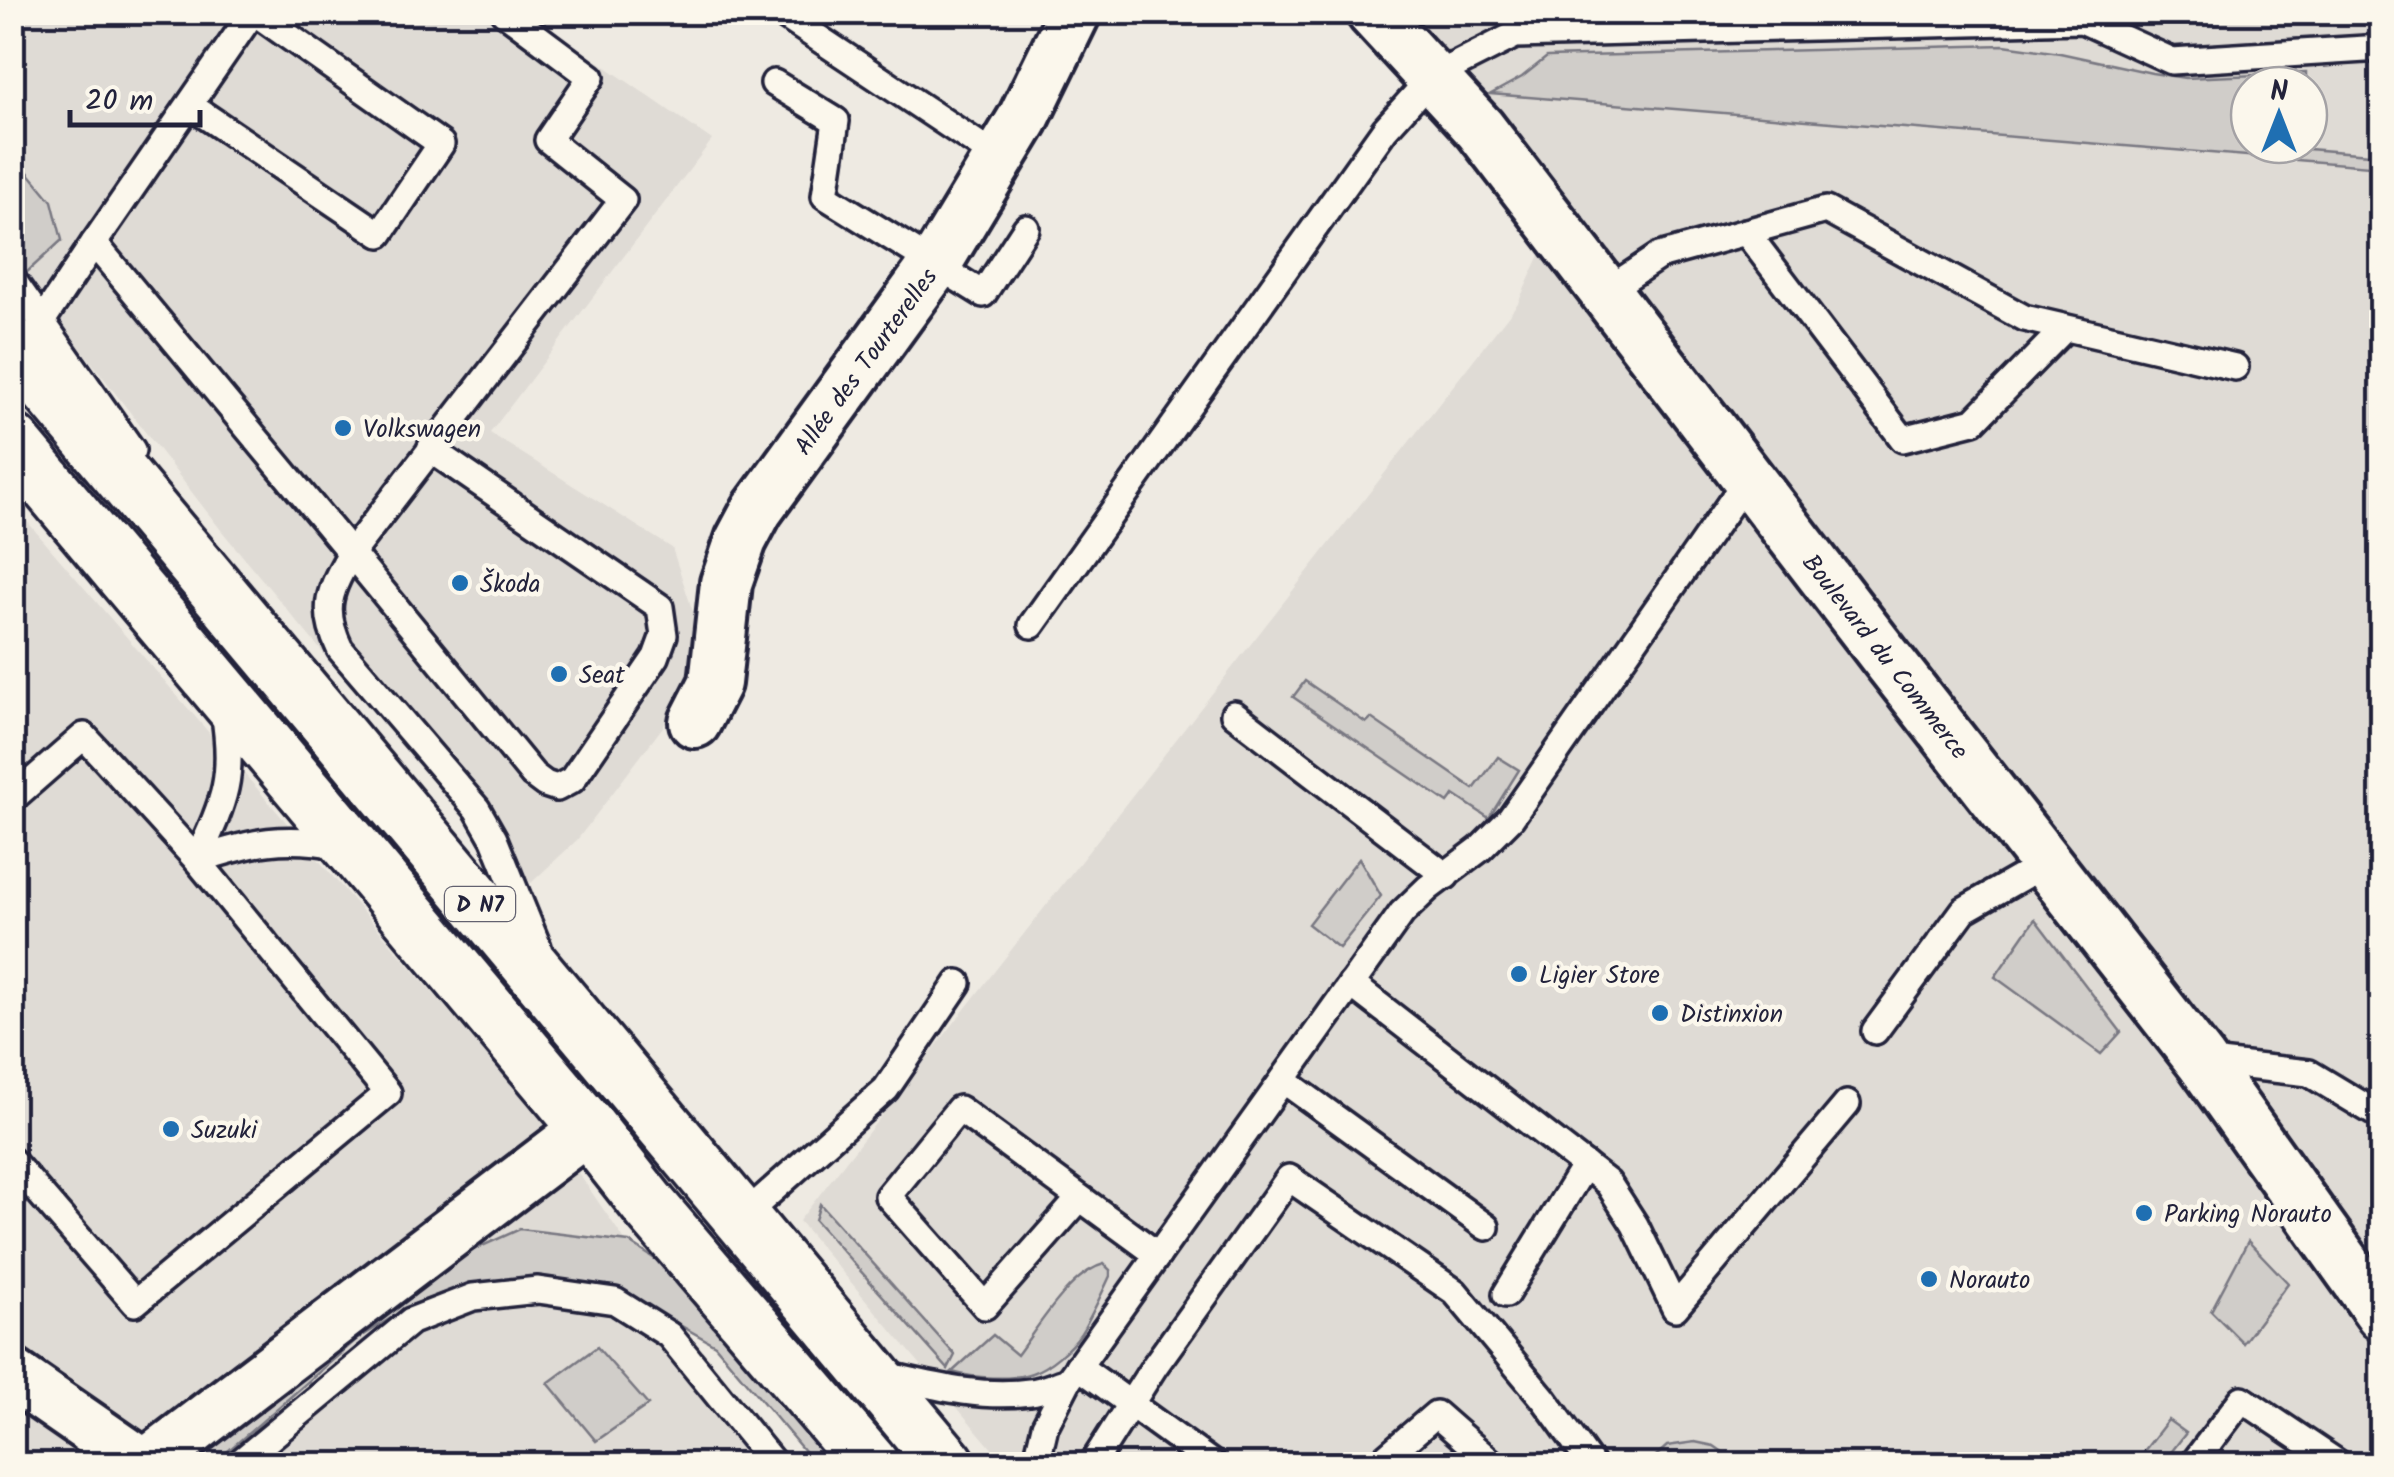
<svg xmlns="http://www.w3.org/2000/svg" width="2394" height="1477" viewBox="0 0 2394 1477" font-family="Kalam,sans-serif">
<rect width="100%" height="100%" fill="#eeeae2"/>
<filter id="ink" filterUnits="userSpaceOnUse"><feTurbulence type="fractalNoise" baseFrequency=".01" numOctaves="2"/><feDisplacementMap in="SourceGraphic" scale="20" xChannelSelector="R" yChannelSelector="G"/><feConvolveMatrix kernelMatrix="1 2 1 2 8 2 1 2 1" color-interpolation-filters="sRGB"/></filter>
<g filter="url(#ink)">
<g fill="#dfdbd5" fill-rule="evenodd">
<polygon points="12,13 538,13 535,18 712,140 490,433 672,548 695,618 687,687 678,707 577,840 531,883 324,654 221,530 75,341 13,253"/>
<path d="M1406,13H2381V1464H1005L799,1221L1518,303L1567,196ZM2249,85H2309V145H2249Z"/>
<polygon points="12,504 539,1116 697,1345 793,1464 13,1464"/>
</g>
<g fill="#d0cdc9" stroke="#797882" stroke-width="2.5">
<polygon points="2004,45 2060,53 2152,73 2185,78 2306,73 2306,85 2249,85 2249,145 2307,145 2308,149 2381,155 2381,167 1491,94 1522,77 1547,57"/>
<polygon points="12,153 52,201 62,240 26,273 13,253"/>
<polygon points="1305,681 1366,723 1371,718 1474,789 1498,757 1519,770 1489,818 1454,795 1448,803 1293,697"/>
<polygon points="1359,858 1381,896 1339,948 1308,924"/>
<polygon points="2035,919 2121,1032 2101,1054 1995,977"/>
<polygon points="820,1204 955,1355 948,1369 815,1220"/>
<polygon points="520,1229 629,1242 684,1278 837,1464 815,1464 715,1345 621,1292 572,1282 515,1282 457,1288 412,1305 356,1340 213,1464 194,1464 424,1272"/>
<polygon points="2248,1241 2288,1283 2243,1343 2211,1311"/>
<path d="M1104,1264L1110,1270V1276C1101,1295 1092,1315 1081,1333C1071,1348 1049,1367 1032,1373C1011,1381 973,1378 952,1372L993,1335L1017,1355C1038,1327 1070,1273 1104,1264Z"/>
<polygon points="597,1347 648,1405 596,1441 548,1383"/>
<polygon points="2168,1420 2186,1433 2162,1464 2134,1464"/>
<polygon points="1695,1442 1714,1446 1740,1464 1686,1464 1671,1455 1664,1464 1647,1464 1667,1446"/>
</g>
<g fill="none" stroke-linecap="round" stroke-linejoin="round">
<g stroke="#22223b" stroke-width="32">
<g id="service">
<path d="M253,12L94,243L351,553C330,590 320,608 340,649L477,809L494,839L538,947"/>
<polyline points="779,12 1000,159"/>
<polyline points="774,83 836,121 825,196 983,294 1026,228"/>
<polyline points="191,106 380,234 441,144 254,12"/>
<polyline points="1746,232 1903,439 1974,421 2065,328"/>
<polyline points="12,279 132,450"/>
<polyline points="1605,292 1659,256 1826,210 2024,318 2235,367"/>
<polyline points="42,321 94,243"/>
<polyline points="430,449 660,607 664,635 656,657 572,780 557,788 545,784 533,775 351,553 623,200 548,140 591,77 504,12"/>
<polyline points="1032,625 1385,129 1432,77 1515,35 2082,20 2172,61 2382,48"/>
<path d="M224,711C235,778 225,799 197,860C253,842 283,834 343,846"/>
<polyline points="1234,714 1446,876"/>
<polyline points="12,799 84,736 197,860 388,1093 135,1303 12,1161"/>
<polyline points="1351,984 1608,1183 1635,1225 1675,1308 1847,1104"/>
<polyline points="1875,1031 1964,910 2046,863"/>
<polyline points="2201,1061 2309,1073 2382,1117"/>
<polyline points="1283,1080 1486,1227"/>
<polyline points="1080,1198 985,1306 888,1196 959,1109 1158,1255"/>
<polyline points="740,1219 886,1089 958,983"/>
<polyline points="1506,1294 1585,1165"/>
<polyline points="1078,1366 1213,1464"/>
<path d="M881,1374C930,1385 979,1399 1030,1392C1042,1391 1055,1385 1068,1381"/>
<polyline points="238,1464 411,1321 473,1297 538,1290 615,1301 669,1335 774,1464"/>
<polyline points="1036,1464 1045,1426 1068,1381 1402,913 1428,888 1480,849 1511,818 1748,478"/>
<polyline points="1094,1464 1093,1463 1154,1367 1289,1178 1455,1292 1544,1399 1591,1464"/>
<polyline points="1378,1464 1436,1414 1493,1464"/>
<polyline points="2193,1464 2242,1399 2339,1464"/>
</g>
</g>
<g stroke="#22223b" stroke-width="58">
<g id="minor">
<polyline points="1372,12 1480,129 1887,659 2201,1061 2382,1315"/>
<polyline points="695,722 715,683 726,583 741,540 757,510 935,265 1023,119 1075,12"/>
<polyline points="12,1374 142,1464"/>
<polyline points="147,1464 588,1128"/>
</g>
</g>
<g stroke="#22223b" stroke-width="62">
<g id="primary">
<path d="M12,345C326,717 634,1093 947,1464"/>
<polyline points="12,442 588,1128 651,1208 870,1464"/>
</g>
</g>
<use href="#service" stroke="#fbf7ec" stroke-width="25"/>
<use href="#minor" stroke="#fbf7ec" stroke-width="50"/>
<use href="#primary" stroke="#fbf7ec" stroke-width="55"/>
</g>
</g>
<g fill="#1f6fb2" stroke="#fbf7ec" stroke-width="4">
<circle cx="343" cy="428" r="10"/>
<circle cx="460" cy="583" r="10"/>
<circle cx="559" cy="674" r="10"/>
<circle cx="1519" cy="974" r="10"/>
<circle cx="1660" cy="1013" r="10"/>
<circle cx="171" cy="1129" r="10"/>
<circle cx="2144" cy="1213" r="10"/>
<circle cx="1929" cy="1279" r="10"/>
</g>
<g text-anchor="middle" stroke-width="9" stroke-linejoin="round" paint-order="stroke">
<rect fill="#fbf7ec" stroke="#636270" stroke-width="2.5" x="445" y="887" width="70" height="34" rx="8"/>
<g font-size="22" font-weight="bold" fill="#22223b">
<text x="480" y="912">D N7</text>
</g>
<g font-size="25" fill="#22223b" stroke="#fbf7ec">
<text transform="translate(865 361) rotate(-54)" y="9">Allée des Tourterelles</text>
<text transform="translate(1886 656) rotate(52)" y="9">Boulevard du Commerce</text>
</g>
<g font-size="25" fill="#22223b" stroke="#fbf7ec" text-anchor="start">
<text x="363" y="437">Volkswagen</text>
<text x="480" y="592">Škoda</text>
<text x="579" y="683">Seat</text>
<text x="1539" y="983">Ligier Store</text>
<text x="1680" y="1022">Distinxion</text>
<text x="191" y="1138">Suzuki</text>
<text x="2164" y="1222">Parking Norauto</text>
<text x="1949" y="1288">Norauto</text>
</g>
</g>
<rect width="2394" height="1477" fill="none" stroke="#fbf7ec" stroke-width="50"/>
<rect x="25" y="25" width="2344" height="1427" fill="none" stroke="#22223b" stroke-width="4" filter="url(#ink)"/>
<g transform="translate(2279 115)"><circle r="48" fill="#fbf7ec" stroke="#a4a2a5" stroke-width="2.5"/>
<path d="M0-8L18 38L0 25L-18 38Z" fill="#1f6fb2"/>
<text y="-15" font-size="28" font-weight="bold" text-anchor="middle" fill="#22223b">N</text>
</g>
<path d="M70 110v15h130v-15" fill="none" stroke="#22223b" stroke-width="5"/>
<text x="85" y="110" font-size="30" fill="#22223b" stroke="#fbf7ec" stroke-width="8" paint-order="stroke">20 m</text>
</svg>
